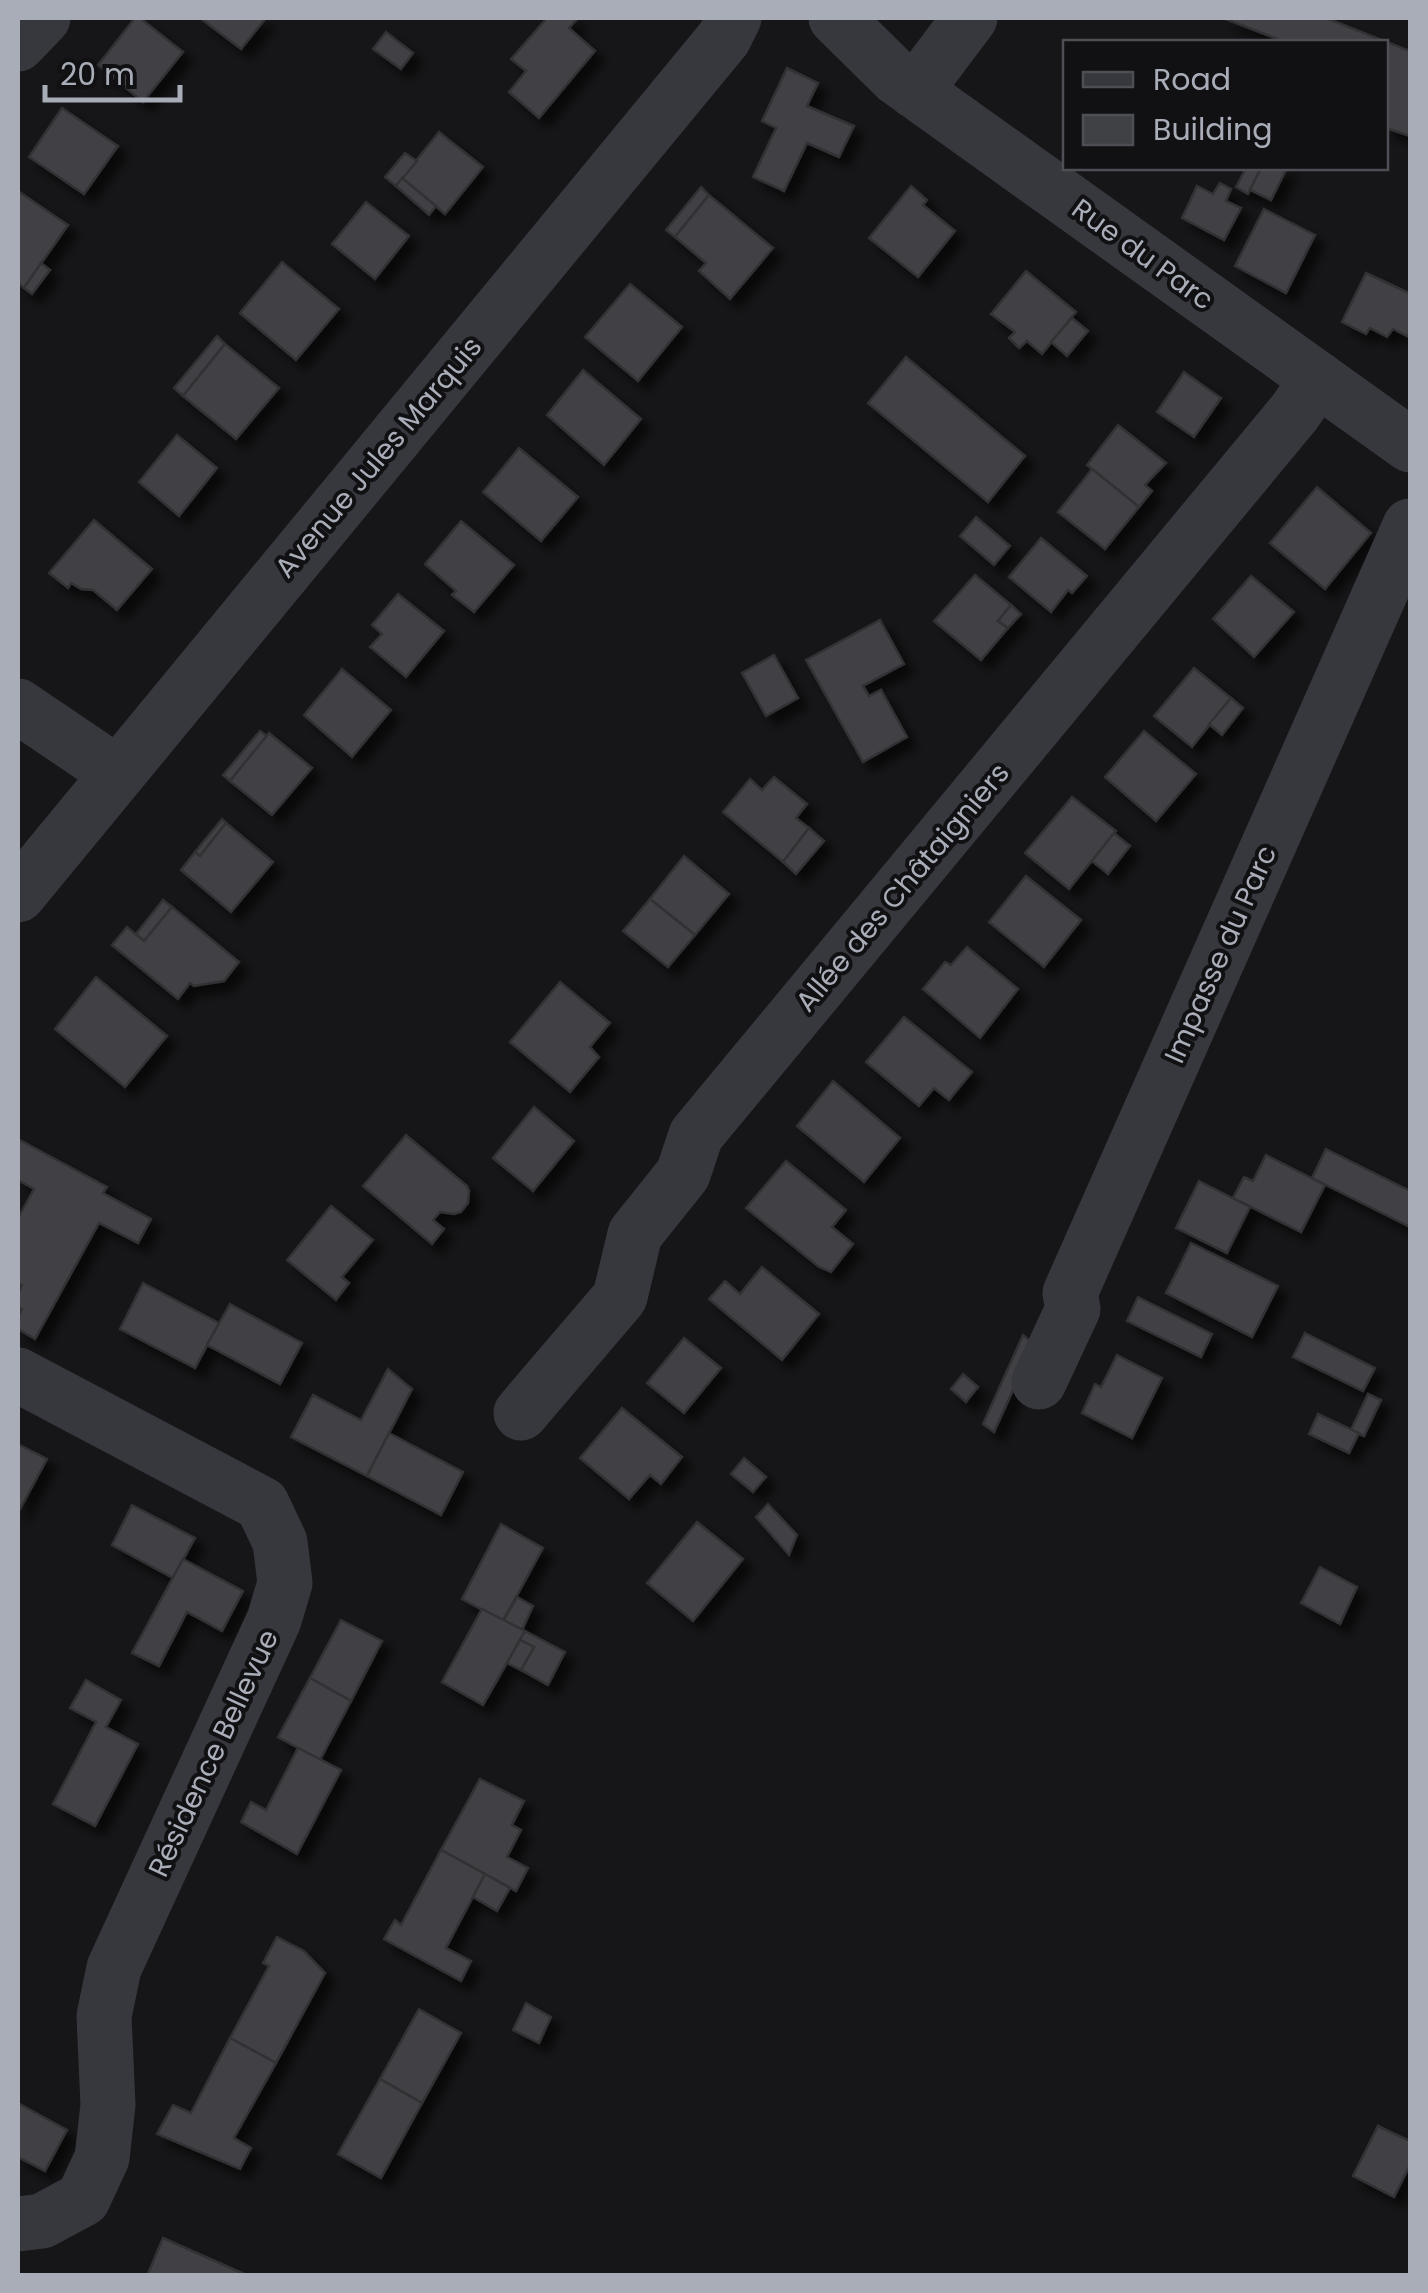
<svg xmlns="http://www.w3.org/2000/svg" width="1428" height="2293" viewBox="0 0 1428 2293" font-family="Poppins,sans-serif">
<defs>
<filter id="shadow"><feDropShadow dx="9" dy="9" stdDeviation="5" flood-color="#0009"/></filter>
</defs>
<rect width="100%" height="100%" fill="#161618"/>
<g fill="#404145" stroke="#303034" stroke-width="2.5" filter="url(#shadow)">
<polygon points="135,18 140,18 183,52 143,102 98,65"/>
<polygon points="200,18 266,18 241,49"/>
<polygon points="547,18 578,18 569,28 595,51 539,118 509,92 526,71 511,59"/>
<polygon points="1223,18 1326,18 1410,51 1410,136 1386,128 1386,42 1279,42 1280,40"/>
<polygon points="386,32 413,53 401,69 373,49"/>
<polygon points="787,68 818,83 807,106 854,126 839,157 807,143 784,191 753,177 776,128 762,121"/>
<polygon points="62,108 118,146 84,194 29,157"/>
<polygon points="439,132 483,167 445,214 402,178"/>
<polygon points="405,153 417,161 396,186 385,177"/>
<polygon points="1246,168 1261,168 1248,194 1236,187"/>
<polygon points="1261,168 1287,168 1271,200 1250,190"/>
<polygon points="402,178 436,206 429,215 396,186"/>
<polygon points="1220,183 1231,189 1226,201 1241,208 1224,240 1182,218 1197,186 1213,194"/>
<polygon points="911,186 927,200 923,205 955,231 918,277 869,238"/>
<polygon points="701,187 709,195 675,237 666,230"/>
<polygon points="18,191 68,225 24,288 18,283"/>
<polygon points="709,195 773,248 730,299 699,271 706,263 675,237"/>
<polygon points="366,202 409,236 375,279 332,244"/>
<polygon points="1264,209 1315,235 1286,293 1235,266"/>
<polygon points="282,262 339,309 296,360 240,313"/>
<polygon points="41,263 50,270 32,294 24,288"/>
<polygon points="1026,271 1076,312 1042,354 1027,341 1019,348 1009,338 1015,332 991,314"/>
<polygon points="1366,273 1409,293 1410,290 1409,337 1393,329 1387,337 1370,328 1366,334 1342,322"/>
<polygon points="630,284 682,327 638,381 585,337"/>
<polygon points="1072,318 1088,331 1067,356 1051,342"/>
<polygon points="217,336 225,344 183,396 174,388"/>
<polygon points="225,344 279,388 236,439 183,396"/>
<polygon points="906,357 1025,456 988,502 868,403"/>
<polygon points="583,370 641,419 604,465 547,415"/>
<polygon points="1184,372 1221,398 1194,437 1157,412"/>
<polygon points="1118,425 1166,463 1145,485 1152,491 1139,507 1087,465"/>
<polygon points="177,435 217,468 179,516 139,482"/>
<polygon points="519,448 578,497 541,541 483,492"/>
<polygon points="1092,469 1139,507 1105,549 1058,512"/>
<polygon points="1317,487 1371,533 1325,589 1270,543"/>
<polygon points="976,517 1010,546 994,565 960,536"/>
<polygon points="94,520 152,569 117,610 93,590 81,589 71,583 68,588 49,573"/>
<polygon points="461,521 514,565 474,612 452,595 456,591 425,564"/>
<polygon points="1041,538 1087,576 1072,593 1068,590 1051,612 1009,577"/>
<polygon points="975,575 1011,605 998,621 1008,628 981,660 934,621"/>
<polygon points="1251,576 1294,612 1254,657 1213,619"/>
<polygon points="398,594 444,631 406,677 370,647 382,634 372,625"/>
<polygon points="1011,605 1021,614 1008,628 998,621"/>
<polygon points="880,620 904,664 863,686 869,696 881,690 907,737 863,762 806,660"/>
<polygon points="774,655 798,698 766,716 742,673"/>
<polygon points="1194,668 1231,698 1192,747 1154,716"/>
<polygon points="342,669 391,710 352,757 304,715"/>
<polygon points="1231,698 1243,708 1222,735 1209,724"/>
<polygon points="260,731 267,736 230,781 223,775"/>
<polygon points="1144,731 1196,774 1156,821 1105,777"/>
<polygon points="269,733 312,768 272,815 230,781"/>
<polygon points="774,777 807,804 796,818 809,828 783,862 723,812 750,779 762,790"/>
<polygon points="1072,797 1116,831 1069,889 1025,853"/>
<polygon points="222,819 226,823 200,856 195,852"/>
<polygon points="226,823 273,862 231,912 181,870 195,852 200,856"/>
<polygon points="809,828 824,841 796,874 783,862"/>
<polygon points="1114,833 1130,846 1108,874 1092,861"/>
<polygon points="684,856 729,894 695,935 650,899"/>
<polygon points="1026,876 1081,920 1044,967 989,922"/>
<polygon points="650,899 695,935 668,967 623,931"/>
<polygon points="163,900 172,907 144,941 136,934"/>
<polygon points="172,907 239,962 224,981 194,986 190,983 178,999 112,945 127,927 144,941"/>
<polygon points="967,947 1018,989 980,1038 923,989 945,962 951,965"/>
<polygon points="96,977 167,1036 125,1087 55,1029"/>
<polygon points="560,982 610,1023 590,1047 599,1057 570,1092 510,1042"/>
<polygon points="904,1017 972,1072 949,1100 934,1088 919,1106 866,1062"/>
<polygon points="833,1081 900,1138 864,1182 797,1126"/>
<polygon points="534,1107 574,1141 533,1191 493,1158"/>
<polygon points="406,1135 467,1186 469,1191 468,1203 461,1212 454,1214 440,1212 433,1220 444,1229 432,1244 363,1186"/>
<polygon points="18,1139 107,1187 103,1193 151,1219 138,1243 99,1223 35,1339 18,1329 18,1317 22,1309 18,1307 18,1294 22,1285 18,1283 18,1218 34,1189 18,1180"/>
<polygon points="1326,1149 1410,1191 1410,1227 1312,1178"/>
<polygon points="1266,1155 1325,1185 1301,1232 1233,1198 1244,1177 1253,1181"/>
<polygon points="786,1161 846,1210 832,1227 853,1244 831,1272 819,1267 746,1208"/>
<polygon points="1199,1181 1250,1207 1227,1253 1176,1228"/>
<polygon points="331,1206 373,1240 342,1277 349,1283 336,1300 287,1260"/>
<polygon points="1191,1243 1278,1286 1252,1337 1166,1293"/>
<polygon points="762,1267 819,1314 782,1360 709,1299 725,1281 740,1294"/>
<polygon points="143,1283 219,1323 195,1368 120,1329"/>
<polygon points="1138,1297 1212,1334 1201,1357 1127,1321"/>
<polygon points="230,1304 302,1343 280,1384 207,1345"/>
<polygon points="1305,1333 1375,1368 1363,1391 1293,1357"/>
<polygon points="1023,1335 1034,1344 994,1432 983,1424"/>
<polygon points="684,1338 721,1368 684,1413 647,1383"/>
<polygon points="1117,1355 1162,1378 1132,1438 1082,1413 1095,1384 1101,1387"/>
<polygon points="388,1369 412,1389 367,1476 291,1437 313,1395 361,1420"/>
<polygon points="963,1374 978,1387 966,1402 951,1389"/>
<polygon points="1368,1394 1381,1400 1364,1436 1351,1430"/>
<polygon points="622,1408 682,1457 661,1484 650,1475 629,1499 580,1458"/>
<polygon points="1318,1414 1359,1433 1349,1453 1309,1434"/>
<polygon points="389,1433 463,1472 441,1515 367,1476"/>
<polygon points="18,1444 47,1459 18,1513"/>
<polygon points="744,1458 766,1477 753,1492 731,1474"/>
<polygon points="768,1504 797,1535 789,1555 756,1517"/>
<polygon points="132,1505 195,1538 173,1578 112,1545"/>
<polygon points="697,1522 743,1559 693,1621 647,1583"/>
<polygon points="501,1524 543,1548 503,1621 462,1599"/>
<polygon points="183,1559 243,1591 222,1631 187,1612 159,1666 132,1653"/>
<polygon points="1320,1567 1357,1587 1340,1624 1301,1603"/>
<polygon points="517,1597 533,1606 522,1630 503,1621"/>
<polygon points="482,1609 525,1631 483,1705 442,1682"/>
<polygon points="341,1620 382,1641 351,1701 310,1678"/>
<polygon points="525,1631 565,1652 548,1685 521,1670 534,1647 520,1640"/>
<polygon points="520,1640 534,1647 521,1670 507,1663"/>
<polygon points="310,1678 351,1701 320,1760 278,1737"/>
<polygon points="86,1680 121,1700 106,1727 138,1744 95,1826 53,1804 96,1722 70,1708"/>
<polygon points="298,1748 341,1770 297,1854 241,1822 251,1802 266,1810"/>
<polygon points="480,1779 524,1801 512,1825 521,1830 507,1857 528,1868 516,1891 441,1850"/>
<polygon points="441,1850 485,1874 446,1948 471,1961 461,1981 384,1939 395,1920 401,1925"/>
<polygon points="485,1874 510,1888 497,1911 473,1897"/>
<polygon points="277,1937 304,1951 325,1973 276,2063 230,2038 269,1966 263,1963"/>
<polygon points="526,2003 551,2017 539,2043 513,2030"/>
<polygon points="419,2009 461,2033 422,2103 380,2079"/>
<polygon points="230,2038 276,2063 234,2138 251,2148 240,2169 157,2134 173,2105 191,2113"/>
<polygon points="380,2079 422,2103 381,2178 338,2154"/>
<polygon points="18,2103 67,2130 45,2171 18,2157"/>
<polygon points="1378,2126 1410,2141 1410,2165 1394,2197 1353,2176"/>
<polygon points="163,2238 249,2276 147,2276"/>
</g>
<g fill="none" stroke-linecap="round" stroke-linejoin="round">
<g stroke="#37383d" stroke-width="55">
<polyline points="836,18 897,78 1410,445"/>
<polyline points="18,44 43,18"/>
<polyline points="915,91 970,18"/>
<polyline points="18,706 117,773"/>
<polyline points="18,895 724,38 734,18"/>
<polyline points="18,1375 262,1504 280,1542 285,1583 274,1620 114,1968 104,2016 108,2105 102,2158 83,2199 42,2221 18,2224"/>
<polyline points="1039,1382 1073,1309 1070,1293 1410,526"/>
<polyline points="521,1413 620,1297 635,1234 683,1174 696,1135 1294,413 1318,379"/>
</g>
</g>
<g text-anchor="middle" stroke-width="8" stroke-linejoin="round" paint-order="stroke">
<g font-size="28" fill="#a8adb8" stroke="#111113">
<text transform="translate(1143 254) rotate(36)" y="10">Rue du Parc</text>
<text transform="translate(378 457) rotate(-50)" y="10">Avenue Jules Marquis</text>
<text transform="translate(902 887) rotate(-50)" y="10">Allée des Châtaigniers</text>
<text transform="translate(1220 954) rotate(-66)" y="10">Impasse du Parc</text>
<text transform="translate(213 1753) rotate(-65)" y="10">Résidence Bellevue</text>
</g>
</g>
<rect width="1428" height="2293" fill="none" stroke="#a8adb8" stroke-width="40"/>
<rect x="1063" y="40" width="325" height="130" fill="#111113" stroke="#4d4f55" stroke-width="2.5"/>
<rect x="1083" y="72" width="50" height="15" fill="#37383d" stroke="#4d4f55" stroke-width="2.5"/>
<text x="1153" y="90" font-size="30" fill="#a8adb8">Road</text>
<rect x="1083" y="115" width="50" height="30" fill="#404145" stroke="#4d4f55" stroke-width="2.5"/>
<text x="1153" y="140" font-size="30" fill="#a8adb8">Building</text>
<path d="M45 85v15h135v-15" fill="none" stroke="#a8adb8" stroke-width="5"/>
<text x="60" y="85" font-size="30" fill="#a8adb8" stroke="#111113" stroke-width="8" paint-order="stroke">20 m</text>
</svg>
